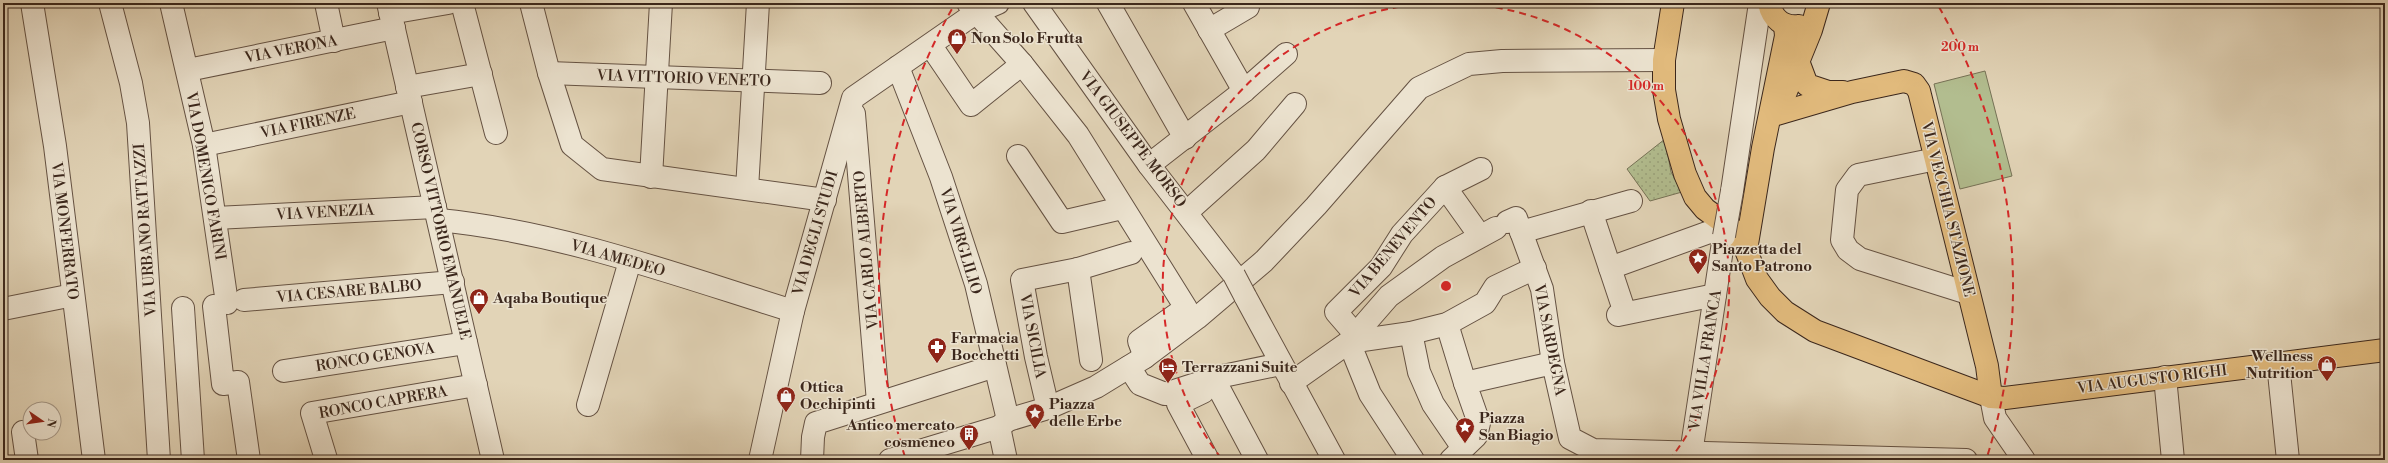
<svg xmlns="http://www.w3.org/2000/svg" width="2388" height="463" viewBox="0 0 2388 463" font-family="'Libre Bodoni',serif">
<defs>
<pattern id="grass-dots" width="8" height="8" patternUnits="userSpaceOnUse"><rect width="8" height="8" fill="#b2bd8f"/><path d="M2 2h.1M6 6h.1" fill="none" stroke="#9aa27b" stroke-width="1.8" stroke-linecap="round"/></pattern>
</defs>
<rect width="100%" height="100%" fill="#e2d4b7"/>
<filter id="stains"><feTurbulence type="fractalNoise" baseFrequency=".005" numOctaves="4"/><feColorMatrix values="0 0 0 0 .2 0 0 0 0 .09 0 0 0 0 .02 0 0 0 .5 -.17"/></filter>
<radialGradient id="worn" r=".72"><stop offset=".6" stop-color="#630" stop-opacity="0"/><stop offset="1" stop-color="#630" stop-opacity=".3"/></radialGradient>
<polygon fill="url(#grass-dots)" stroke="#767256" points="1665,139 1671,172 1682,192 1650,201 1627,169"/>
<polygon fill="#b2bd8f" stroke="#767256" points="1985,71 2012,176 1960,189 1934,84"/>
<g fill="none" stroke-linecap="round" stroke-linejoin="round">
<g stroke="#655243" stroke-width="24">
<g id="minor">
<polyline points="32,3 55,146 94,460"/>
<polyline points="110,3 131,83 138,123 159,460"/>
<polyline points="171,3 204,145 227,303"/>
<polyline points="326,3 334,41"/>
<polyline points="388,3 493,460"/>
<polyline points="462,3 496,133"/>
<polyline points="531,3 549,73 572,145 602,169 825,200"/>
<polyline points="968,3 1022,64 1078,135 1186,308"/>
<polyline points="1034,3 1149,165 1234,275"/>
<polyline points="1108,3 1185,138"/>
<polyline points="1194,3 1244,91"/>
<polyline points="390,13 448,3"/>
<polyline points="1209,30 1248,7"/>
<polyline points="931,46 971,105 1022,64"/>
<polyline points="898,67 941,177 976,284 1008,420"/>
<polyline points="188,70 394,28"/>
<polyline points="549,73 820,83"/>
<polyline points="407,87 481,74"/>
<polyline points="854,114 878,402"/>
<polyline points="204,145 411,102"/>
<polyline points="1018,156 1062,222 1122,208"/>
<polyline points="1936,159 1858,175 1847,190 1842,240 1848,250 1860,259 1968,293"/>
<polyline points="1149,165 1244,91 1286,54"/>
<polyline points="651,177 661,3"/>
<polyline points="1445,187 1481,169"/>
<polyline points="747,189 758,3"/>
<polyline points="1732,191 1760,3"/>
<polyline points="1591,211 1625,313"/>
<polyline points="1187,212 1256,150 1295,104"/>
<polyline points="215,218 435,207"/>
<path d="M439,220C561,232 677,275 793,311"/>
<polyline points="1507,222 1516,218 1542,289 1553,363 1570,438 1593,450 1966,460"/>
<polyline points="1521,232 1631,201"/>
<polyline points="1610,268 1726,226"/>
<polyline points="1078,269 1091,360"/>
<polyline points="1245,296 1334,460"/>
<polyline points="244,300 453,282"/>
<polyline points="214,306 223,384 238,382 249,460"/>
<polyline points="183,308 193,460"/>
<polyline points="3,309 73,295"/>
<polyline points="1618,315 1715,295"/>
<polyline points="1447,324 1465,383"/>
<polyline points="1411,333 1419,372 1433,404 1463,448"/>
<polyline points="1355,334 1336,312 1381,267 1402,234 1445,187 1480,236"/>
<polyline points="1145,357 1139,341 1180,312"/>
<polyline points="2278,363 2288,460"/>
<polyline points="1129,367 1140,384 1165,394 1218,377 1281,364"/>
<polyline points="284,371 466,343"/>
<polyline points="2165,377 2173,460"/>
<polyline points="1291,383 1349,342 1389,296 1443,257 1496,228"/>
<polyline points="1217,385 1257,460"/>
<polyline points="1203,392 1178,404 1208,460"/>
<polyline points="1991,397 1995,418 2024,460"/>
<polyline points="588,405 630,261"/>
<polyline points="1048,408 1036,357 1022,280 1078,269 1131,253"/>
<polyline points="999,427 1006,460"/>
<polyline points="23,432 27,460"/>
<polyline points="326,459 312,413 476,385"/>
<polyline points="760,460 793,311 853,98 977,12 998,3"/>
<polyline points="812,460 813,437 816,423 995,366"/>
<polyline points="890,460 999,427 1008,420 1048,408 1096,387 1145,357 1197,318 1264,261 1316,206 1419,88 1469,64 1502,61 1664,60"/>
<polyline points="1413,460 1370,394 1349,342 1411,333 1447,324 1485,303 1495,287 1535,268"/>
<polyline points="1451,460 1476,436 1479,423 1465,383 1553,363"/>
<polyline points="1690,460 1724,236"/>
</g>
</g>
<g stroke="#3b271c" stroke-width="24">
<g id="major">
<polyline points="1673,3 1664,60 1664,90 1669,119 1685,174 1695,197 1705,209 1735,231 1746,250 1757,279 1770,297 1785,312 1815,331 1991,397 2005,398 2385,350"/>
<path d="M1769,3C1772,18 1783,28 1799,26"/>
<polyline points="1798,61 1807,85 1828,92 1843,92"/>
<polyline points="1783,99 1811,30 1819,3"/>
<polyline points="1777,114 1852,92 1904,81 1914,84 1919,91 1987,366 1991,397"/>
<polyline points="1746,250 1763,148 1786,36 1785,25"/>
</g>
</g>
<use href="#minor" stroke="#ece3d0" stroke-width="22"/>
<use href="#major" stroke="#e1ba7c" stroke-width="22"/>
<g stroke="#655243" stroke-width="24" stroke-linecap="butt">
<g id="minor-bridge">
<polyline points="1724,236 1732,191"/>
<polyline points="1234,275 1245,296"/>
</g>
</g>
<use href="#minor-bridge" stroke="#ece3d0" stroke-width="22"/>
</g>
<g fill="none" stroke="#d62828" stroke-width="2" stroke-dasharray="7 5">
<path d="M1221 458A283 283 0 0 1 1444 3M1448 3A283 283 0 0 1 1671 458"/>
<path d="M905 457A567 567 0 0 1 953 7M1939 7A567 567 0 0 1 1987 457"/>
</g>
<defs>
<g id="shop-pin" transform="scale(1)"><path d="M0 17L-7.5 6A9.5 9.5 0 1 1 7.5 6Z" fill="#8f2418" stroke="#ece3d0"/><path d="M-5-2.5h2.3a2.7 3.5 0 0 1 5.4 0H5L5.5 6h-11ZM-1.5-2.5h3a1.5 2.3 0 0 0-3 0Z" fill="#fff"/></g>
<g id="sight-pin" transform="scale(1)"><path d="M0 17L-7.5 6A9.5 9.5 0 1 1 7.5 6Z" fill="#8f2418" stroke="#ece3d0"/><path d="M0-6L1.8-2.2L6-1.7L2.9 1.2L3.7 5.4L0 3.3L-3.7 5.4L-2.9 1.2L-6-1.7L-1.8-2.2Z" fill="#fff"/></g>
<g id="pharmacy-pin" transform="scale(1)"><path d="M0 17L-7.5 6A9.5 9.5 0 1 1 7.5 6Z" fill="#8f2418" stroke="#ece3d0"/><path d="M-2-6h4v4h4v4h-4v4h-4v-4h-4v-4h4Z" fill="#fff"/></g>
<g id="hotel-pin" transform="scale(1)"><path d="M0 17L-7.5 6A9.5 9.5 0 1 1 7.5 6Z" fill="#8f2418" stroke="#ece3d0"/><path d="M-6-4.5h1.5V1H6V5H4.5V3h-9V5H-6ZM-4 0a1.8 1.8 0 1 1 3.6 0ZM.5 0V-2.5h3Q6-2.5 6 0Z" fill="#fff"/></g>
<g id="building-pin" transform="scale(1)"><path d="M0 17L-7.5 6A9.5 9.5 0 1 1 7.5 6Z" fill="#8f2418" stroke="#ece3d0"/><path d="M-4-6H4V6H1V3H-1V6H-4ZM-2.5-4.3h1.7v1.8h-1.7ZM.8-4.3h1.7v1.8H.8ZM-2.5-1h1.7V.8h-1.7ZM.8-1h1.7V.8H.8Z" fill="#fff"/></g>
</defs>
<g fill-rule="evenodd">
<use href="#shop-pin" x="957" y="38"/>
<use href="#sight-pin" x="1698" y="258"/>
<use href="#shop-pin" x="479" y="298"/>
<use href="#pharmacy-pin" x="937" y="347"/>
<use href="#shop-pin" x="2327" y="365"/>
<use href="#hotel-pin" x="1168" y="367"/>
<use href="#shop-pin" x="786" y="396"/>
<use href="#sight-pin" x="1035" y="413"/>
<use href="#sight-pin" x="1465" y="427"/>
<use href="#building-pin" x="969" y="434"/>
</g>
<g text-anchor="middle" stroke-width="3" stroke-linejoin="round" paint-order="stroke">
<g font-size="15" font-weight="bold" fill="#3b271c" stroke="#ece3d0" text-anchor="start">
<text x="971" y="43">Non Solo Frutta</text>
<text x="1712" y="254">Piazzetta del<tspan x="1712" dy="17">Santo Patrono</tspan></text>
<text x="493" y="303">Aqaba Boutique</text>
<text x="951" y="343">Farmacia<tspan x="951" dy="17">Bocchetti</tspan></text>
<text x="2313" y="361" text-anchor="end">Wellness<tspan x="2313" dy="17">Nutrition</tspan></text>
<text x="1182" y="372">Terrazzani Suite</text>
<text x="800" y="392">Ottica<tspan x="800" dy="17">Occhipinti</tspan></text>
<text x="1049" y="409">Piazza<tspan x="1049" dy="17">delle Erbe</tspan></text>
<text x="1479" y="423">Piazza<tspan x="1479" dy="17">San Biagio</tspan></text>
<text x="955" y="430" text-anchor="end">Antico mercato<tspan x="955" dy="17">cosmeneo</tspan></text>
</g>
<g font-size="15" fill="#3b271c" stroke="#ece3d0">
<text transform="translate(291 49) rotate(-11)" y="5">VIA VERONA</text>
<text transform="translate(684 78) rotate(2)" y="5">VIA VITTORIO VENETO</text>
<text transform="translate(308 123) rotate(-12)" y="5">VIA FIRENZE</text>
<text transform="translate(1133 139) rotate(53)" y="5">VIA GIUSEPPE MORSO</text>
<text transform="translate(206 176) rotate(80)" y="5">VIA DOMENICO FARINI</text>
<text transform="translate(1948 209) rotate(76)" y="5">VIA VECCHIA STAZIONE</text>
<text transform="translate(325 212) rotate(-3)" y="5">VIA VENEZIA</text>
<text transform="translate(145 230) rotate(-94)" y="5">VIA URBANO RATTAZZI</text>
<text transform="translate(65 231) rotate(83)" y="5">VIA MONFERRATO</text>
<text transform="translate(441 231) rotate(77)" y="5">CORSO VITTORIO EMANUELE</text>
<text transform="translate(815 233) rotate(-74)" y="5">VIA DEGLI STUDI</text>
<text transform="translate(961 241) rotate(73)" y="5">VIA VIRGLILIO</text>
<text transform="translate(1393 247) rotate(-50)" y="5">VIA BENEVENTO</text>
<text transform="translate(866 250) rotate(-95)" y="5">VIA CARLO ALBERTO</text>
<text transform="translate(618 258) rotate(16)" y="5">VIA AMEDEO</text>
<text transform="translate(349 291) rotate(-5)" y="5">VIA CESARE BALBO</text>
<text transform="translate(1033 336) rotate(79)" y="5">VIA SICILIA</text>
<text transform="translate(1550 340) rotate(79)" y="5">VIA SARDEGNA</text>
<text transform="translate(375 357) rotate(-9)" y="5">RONCO GENOVA</text>
<text transform="translate(1705 360) rotate(-81)" y="5">VIA VILLA FRANCA</text>
<text transform="translate(2152 379) rotate(-7)" y="5">VIA AUGUSTO RIGHI</text>
<text transform="translate(383 402) rotate(-10)" y="5">RONCO CAPRERA</text>
</g>
</g>
<circle cx="1446" cy="286" r="6" fill="#d62828" stroke="#ece3d0" stroke-width="2"/>
<g font-size="12" text-anchor="middle" font-weight="bold" fill="#d62828" stroke="#ece3d0" stroke-width="3" stroke-linejoin="round" paint-order="stroke">
<text x="1960" y="51">200 m</text>
<text x="1646" y="90">100 m</text>
</g>
<rect width="2388" height="463" fill="none" stroke="#e2d4b7" stroke-width="16"/>
<rect x="4" y="4" width="2380" height="455" fill="none" stroke="#3b271c" stroke-width="2"/>
<rect x="8" y="8" width="2372" height="447" fill="none" stroke="#3b271c"/>
<g transform="translate(42 421) rotate(103)"><circle r="19" fill="#ece3d0" stroke="#a59888"/>
<path d="M0-3L7 15L0 10L-7 15Z" fill="#8f2418"/>
<text y="-6" font-size="11" font-weight="bold" text-anchor="middle" fill="#3b271c">N</text>
</g>
<rect width="100%" height="100%" filter="url(#stains)"/>
<rect width="100%" height="100%" fill="url(#worn)"/>
</svg>
